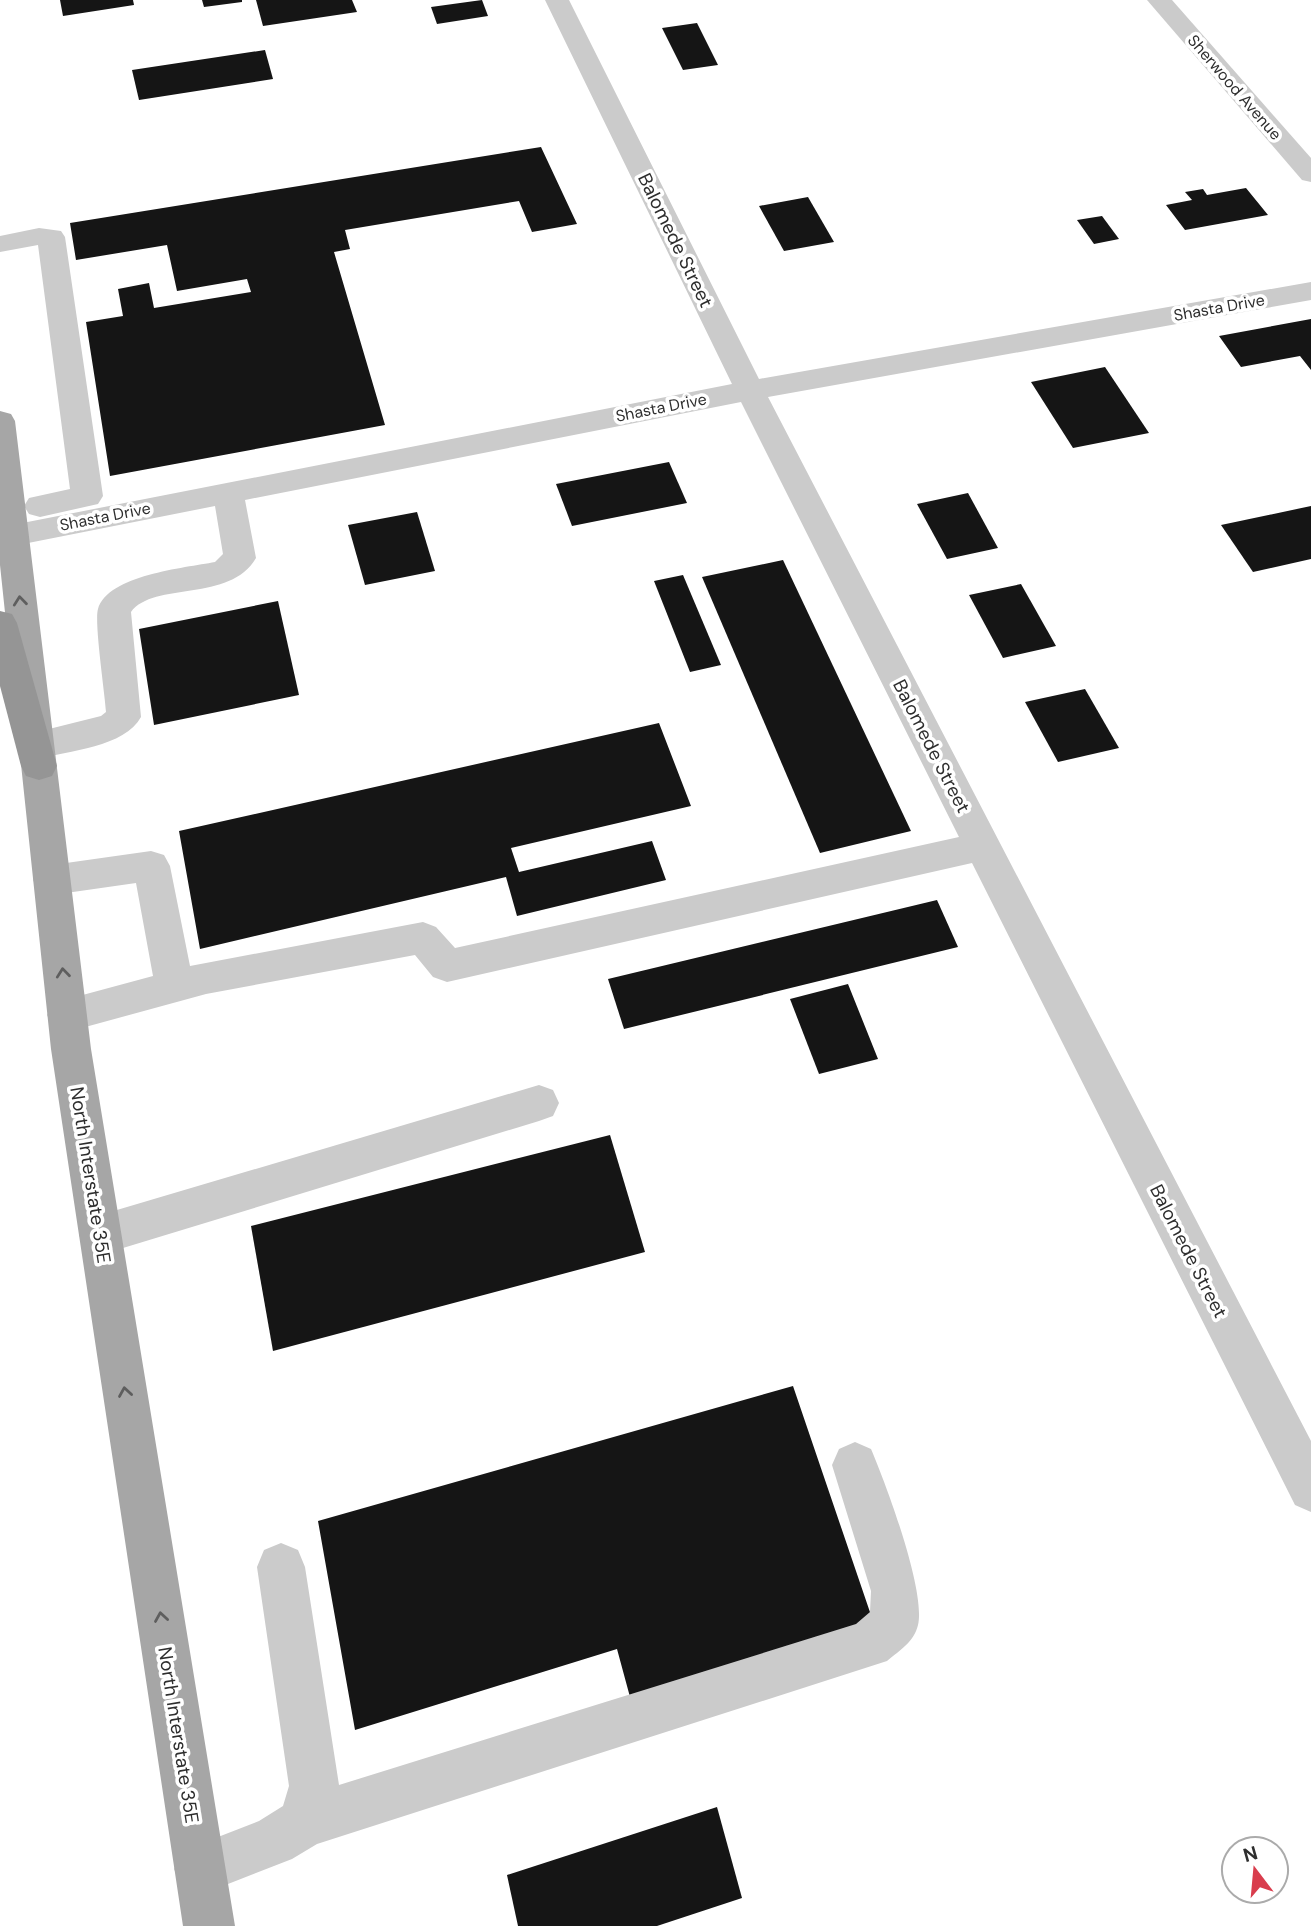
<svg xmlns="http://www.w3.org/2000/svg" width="1311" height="1926" viewBox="0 0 1311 1926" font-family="'DM Sans',sans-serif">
<rect width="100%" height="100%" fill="#fff"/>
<g fill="#151515">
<polygon points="60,0 133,0 134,5 63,16"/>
<polygon points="202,0 242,0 242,2 204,7"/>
<polygon points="256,0 352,0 357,12 263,26"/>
<polygon points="482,0 488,16 437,24 431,7"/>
<polygon points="697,23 718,65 683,70 662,28"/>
<polygon points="265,50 273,79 139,100 132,70"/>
<polygon points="541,147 577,224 532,232 519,201 345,230 350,249 334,252 385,425 110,476 86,322 123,316 118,289 149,283 154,308 251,292 247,279 177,291 167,245 76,260 70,223"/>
<polygon points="1246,188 1268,215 1185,230 1166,205 1192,200 1185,192 1203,189 1207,195"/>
<polygon points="808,197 834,242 784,251 759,206"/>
<polygon points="1102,216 1119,239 1094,244 1077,220"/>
<polygon points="1311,319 1311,370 1300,356 1241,367 1219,336"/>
<polygon points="1105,367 1149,433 1073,448 1031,382"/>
<polygon points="669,462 687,503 572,526 556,484"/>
<polygon points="968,493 998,548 947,559 917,504"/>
<polygon points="1311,506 1311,559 1253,572 1221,525"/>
<polygon points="417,512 435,571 365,585 348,525"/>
<polygon points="783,560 911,831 820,853 702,577"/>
<polygon points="683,575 721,665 690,672 654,581"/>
<polygon points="1021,584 1056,646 1003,658 969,595"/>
<polygon points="278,601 299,695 154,725 139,629"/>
<polygon points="1085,689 1119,748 1058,762 1025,702"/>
<polygon points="659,723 691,806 511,848 519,872 652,841 666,880 517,916 506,877 200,949 179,831"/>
<polygon points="937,900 958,947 624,1029 608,979"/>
<polygon points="848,984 878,1059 819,1074 790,999"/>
<polygon points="610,1135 645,1252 273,1351 251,1226"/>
<polygon points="793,1386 873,1621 630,1697 617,1649 355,1730 318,1521"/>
<polygon points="717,1807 742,1898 657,1926 518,1926 507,1875"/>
</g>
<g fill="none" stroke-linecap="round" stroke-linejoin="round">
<g fill="#cbcbcb" fill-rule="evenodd">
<path d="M545,0H569L759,379L1311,282V300L768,397L1311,1441V1512L1295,1505L972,863L447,982L433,977L415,955L206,994L67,1032L53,1027L47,1015L53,1003L153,976L136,883L52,895L39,891L33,880L39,869L52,865L151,851L164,855L170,866L190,966L423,922L436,927L455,948L959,837L741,402L245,500L256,558C230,603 154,581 131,612L141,717C125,747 68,751 37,759L25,755L19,745L25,735L101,716L106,712C105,694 94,622 98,609C108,575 184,568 215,562L223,554L215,506L13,546L2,543V527L732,384Z"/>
<polygon points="1147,0 1172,0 1311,158 1311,182 1302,180"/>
<polygon points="39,228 61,231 65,237 103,496 98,504 40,517 29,514 24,506 29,498 70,489 38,245 0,252 0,236"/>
<polygon points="539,1085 553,1090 559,1103 553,1116 539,1121 100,1255 85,1249 79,1235 85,1221 100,1215"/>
<path d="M855,1442L871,1449C886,1484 926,1591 918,1625C914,1642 900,1650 887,1661L317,1844L292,1859L200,1895L182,1887L174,1869L182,1851L259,1821L283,1806L289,1786L257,1567L264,1550L281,1543L298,1550L305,1567L339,1785L856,1624L870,1612L871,1591L832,1465L839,1449Z"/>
</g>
<polygon fill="#a6a6a6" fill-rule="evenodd" points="0,411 11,414 15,421 91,1049 235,1926 183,1926 51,1049 0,565"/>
<polygon fill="#959595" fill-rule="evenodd" points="0,611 12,614 17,623 57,766 52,776 39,780 26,776 21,766 0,686"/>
</g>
<defs><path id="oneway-chevron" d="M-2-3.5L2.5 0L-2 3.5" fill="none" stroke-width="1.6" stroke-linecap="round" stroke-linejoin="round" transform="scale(1.75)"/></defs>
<g stroke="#5e5e5e">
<use href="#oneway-chevron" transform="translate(20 601) rotate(-96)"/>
<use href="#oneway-chevron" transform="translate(63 973) rotate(-96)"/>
<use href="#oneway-chevron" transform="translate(125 1392) rotate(-99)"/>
<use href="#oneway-chevron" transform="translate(161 1617) rotate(-99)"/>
</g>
<g text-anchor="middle" stroke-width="7" stroke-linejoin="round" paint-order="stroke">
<g font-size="16" fill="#2e2e2e" stroke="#fff">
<text transform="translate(1235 87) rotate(49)" y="6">Sherwood Avenue</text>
<text transform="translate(1219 307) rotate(-10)" y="6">Shasta Drive</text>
<text transform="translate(661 407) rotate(-11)" y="6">Shasta Drive</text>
<text transform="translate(105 516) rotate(-11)" y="6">Shasta Drive</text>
</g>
<g font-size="19" fill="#2e2e2e" stroke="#fff">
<text transform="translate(676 240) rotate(64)" y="7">Balomede Street</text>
<text transform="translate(932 746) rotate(63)" y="7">Balomede Street</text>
<text transform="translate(91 1175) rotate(81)" y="7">North Interstate 35E</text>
<text transform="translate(1189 1251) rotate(63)" y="7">Balomede Street</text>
<text transform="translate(179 1735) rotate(81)" y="7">North Interstate 35E</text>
</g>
</g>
<g transform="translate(1255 1870) rotate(344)"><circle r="33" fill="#ffffff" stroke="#ababab" stroke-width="2"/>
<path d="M0-5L12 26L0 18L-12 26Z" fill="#d93d4d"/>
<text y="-10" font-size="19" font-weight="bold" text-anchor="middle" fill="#2e2e2e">N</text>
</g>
</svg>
